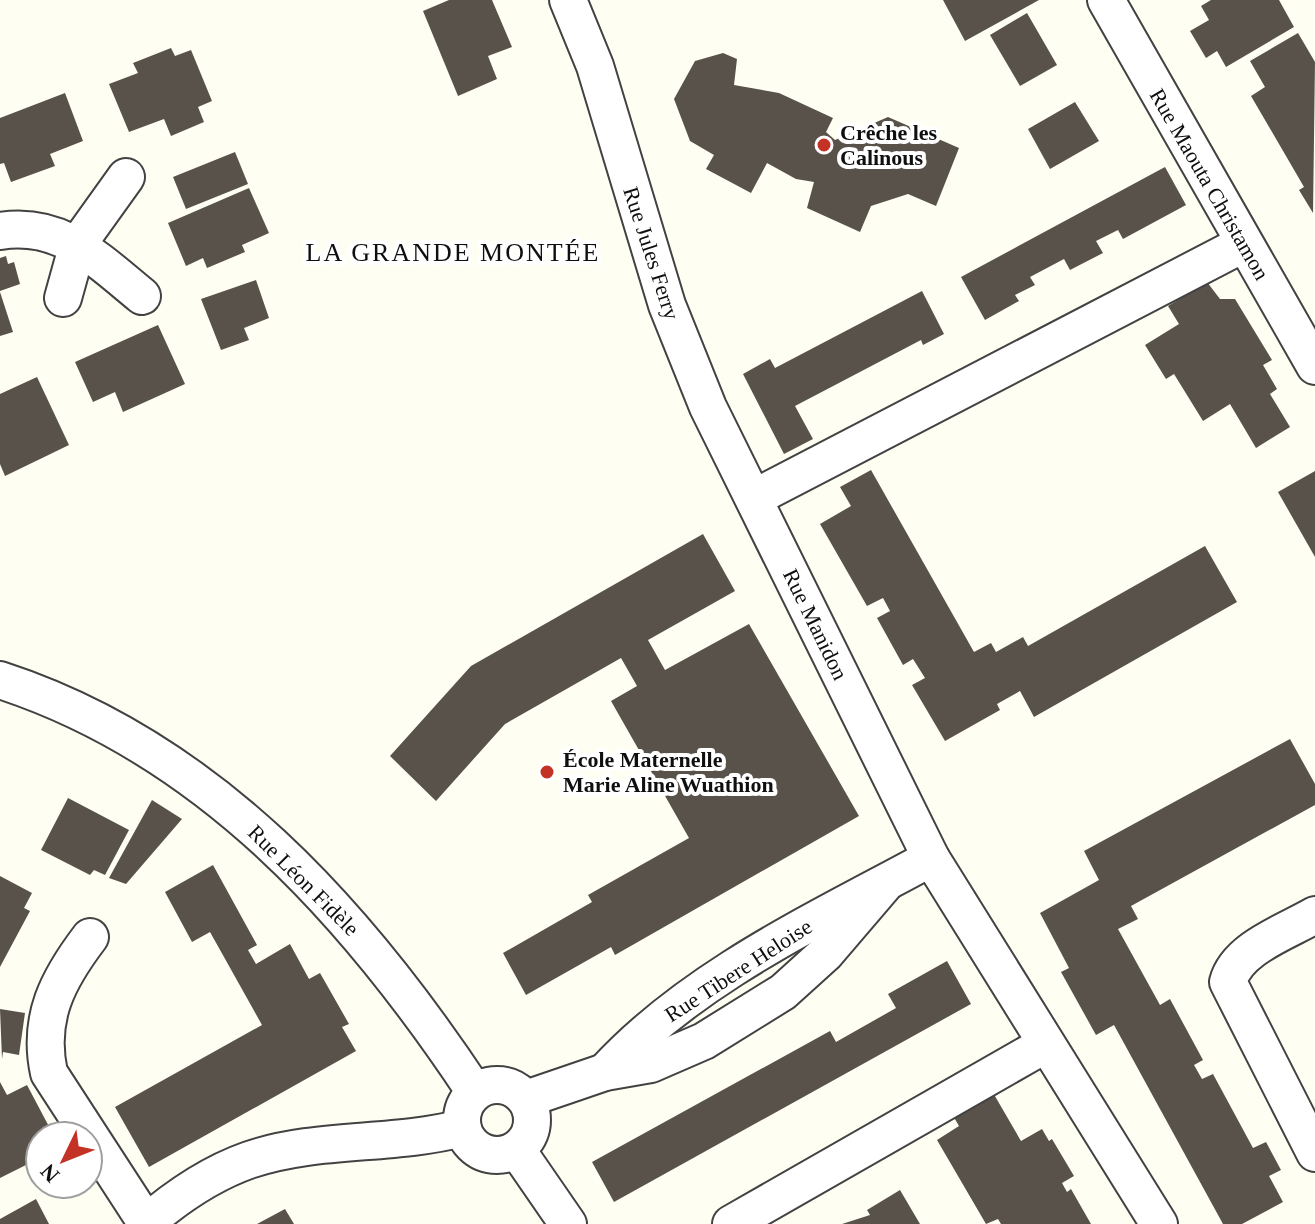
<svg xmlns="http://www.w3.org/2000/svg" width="1315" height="1224" viewBox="0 0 1315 1224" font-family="Georgia,serif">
<rect width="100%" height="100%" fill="#fffef2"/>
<g fill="#58524b">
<polygon points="449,0 492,0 512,47 488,56 497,79 458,96 423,11"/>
<polygon points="943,0 1039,0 965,41"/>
<polygon points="1211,0 1279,0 1294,27 1226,67 1217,51 1206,58 1190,31 1209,20 1201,6"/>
<polygon points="1027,13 1057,65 1020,86 990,35"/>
<polygon points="1298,33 1315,62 1313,213 1299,190 1304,187 1251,96 1265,87 1250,61"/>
<polygon points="171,48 175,56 191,50 212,101 198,107 204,122 171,136 164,119 129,132 109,84 138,73 133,63"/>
<polygon points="723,53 737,59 734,85 779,93 833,118 826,132 835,140 888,117 959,148 936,206 908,194 871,206 860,232 807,208 814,182 796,179 767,163 751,193 706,169 714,155 690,141 674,99 695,61"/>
<polygon points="65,93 83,141 50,154 55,166 11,182 4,163 0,164 0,118"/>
<polygon points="1075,102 1099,141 1050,169 1028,129"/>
<polygon points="235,152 248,184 186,209 173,177"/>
<polygon points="1165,167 1186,205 1123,239 1118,230 1096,241 1103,253 1070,270 1064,259 1030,277 1035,285 1015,295 1019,301 985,320 961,277"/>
<polygon points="249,188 269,233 242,245 245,252 207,268 203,258 186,266 168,223"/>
<polygon points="6,256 8,264 14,262 20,284 0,291 0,258"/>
<polygon points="256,280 269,318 244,328 249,340 221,350 201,299"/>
<polygon points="1207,282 1220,299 1235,299 1272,360 1263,365 1277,389 1270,394 1290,427 1256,448 1230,404 1203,421 1174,374 1166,379 1145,345 1179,324 1168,306"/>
<polygon points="922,291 944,334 923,345 921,340 795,406 813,439 784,454 743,374 770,359 775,368"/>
<polygon points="0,292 13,332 0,336"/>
<polygon points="158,325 185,384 123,412 115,392 93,402 75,362"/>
<polygon points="37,377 69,445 5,476 0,464 0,394"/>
<polygon points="871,470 974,652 991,643 996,652 1023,637 1028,646 1205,546 1237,602 1034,717 1020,691 997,704 1000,710 945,741 912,685 925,678 913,659 903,665 877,618 890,611 883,598 867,606 820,524 851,506 840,487"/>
<polygon points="1315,471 1315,557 1278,492"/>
<polygon points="703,534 735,591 648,640 665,670 749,624 859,816 615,955 611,947 526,995 503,953 592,902 588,895 689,838 611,701 637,686 621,658 505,724 436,801 390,756 471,666"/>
<polygon points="1290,739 1315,784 1315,805 1131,906 1138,919 1118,929 1160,1005 1170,999 1203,1060 1194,1065 1202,1079 1213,1074 1253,1148 1266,1142 1281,1170 1269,1176 1283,1202 1242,1224 1223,1224 1114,1025 1096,1035 1061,972 1069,968 1040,913 1099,880 1084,851"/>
<polygon points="68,798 129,830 105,875 94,870 90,875 41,850"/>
<polygon points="152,800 182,819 126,884 109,878"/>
<polygon points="213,865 257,945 248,950 256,964 290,944 309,979 320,973 349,1024 342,1027 356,1051 149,1167 115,1107 262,1025 210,932 192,942 165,892"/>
<polygon points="0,876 32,893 24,908 30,911 0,967"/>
<polygon points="947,961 971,1004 614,1202 592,1162 830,1031 836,1042 896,1008 888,994"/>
<polygon points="0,1009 25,1013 19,1055 3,1052 2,1059"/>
<polygon points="0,1082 7,1095 27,1085 54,1136 40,1136 40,1158 0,1178"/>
<polygon points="992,1091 1021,1141 1042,1129 1049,1141 1052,1139 1074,1176 1062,1183 1067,1192 1071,1189 1091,1224 1001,1224 998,1219 986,1224 937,1140 959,1126 952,1114"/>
<polygon points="900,1190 920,1224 842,1224 870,1215 867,1210"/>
<polygon points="36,1199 49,1224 0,1224 0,1219"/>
<polygon points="285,1209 294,1224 257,1224"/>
</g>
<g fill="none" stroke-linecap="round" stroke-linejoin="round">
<g stroke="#424242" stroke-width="40">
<g id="street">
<polyline points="568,0 595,66 667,305 708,407 931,858 1159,1224"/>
<polyline points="1106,0 1315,366"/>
<path d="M0,231C61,221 99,261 142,296"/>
<polyline points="63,298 78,244 126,177"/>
<polyline points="754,498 1243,244"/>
<path d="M0,680C209,748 357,914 475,1092"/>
<path d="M1315,915C1286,932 1237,948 1228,982L1315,1153"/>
<path d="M90,937C58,979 37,1018 49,1073L147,1224"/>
<path d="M605,1072C692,977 819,919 931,858"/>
<circle cx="497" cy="1120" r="35"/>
<polyline points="526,1099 605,1072 651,1064 704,1041 783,992 825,954 884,885"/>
<polyline points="517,1150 568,1224"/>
<path d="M145,1224C175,1198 212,1173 249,1160C316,1137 393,1146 462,1128"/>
<polyline points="731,1224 1046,1044"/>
</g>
</g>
<use href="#street" stroke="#fff" stroke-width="36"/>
</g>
<g fill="#c33224" stroke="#fff" stroke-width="3">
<circle cx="824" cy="145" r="8"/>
<circle cx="547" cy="772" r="8"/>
</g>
<g text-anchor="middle" stroke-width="8" stroke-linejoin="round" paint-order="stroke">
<g font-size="22" font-weight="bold" fill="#0f0f0f" stroke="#fff" text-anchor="start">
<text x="840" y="140">Crêche les<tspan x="840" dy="25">Calinous</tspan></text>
<text x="563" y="767">École Maternelle<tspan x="563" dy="25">Marie Aline Wuathion</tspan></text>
</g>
<g font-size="22" fill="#0f0f0f" stroke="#fff">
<text transform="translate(1210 184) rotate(60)" y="8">Rue Maouta Christamon</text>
<text transform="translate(652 253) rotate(72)" y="8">Rue Jules Ferry</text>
<text transform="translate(816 624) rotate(64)" y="8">Rue Manidon</text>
<text transform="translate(304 880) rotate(45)" y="8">Rue Léon Fidèle</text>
<text transform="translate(738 970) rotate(-33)" y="8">Rue Tibere Heloise</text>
</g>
<g font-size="26" letter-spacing="2" fill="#0f0f0f" stroke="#fff">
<text x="453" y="261">LA GRANDE MONTÉE</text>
</g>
</g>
<g transform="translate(64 1160) rotate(227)"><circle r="38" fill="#ffffff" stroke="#9f9f9f" stroke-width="2"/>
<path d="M0-6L14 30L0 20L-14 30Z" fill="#c33224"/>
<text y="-12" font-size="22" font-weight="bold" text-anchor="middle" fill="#0f0f0f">N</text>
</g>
</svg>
